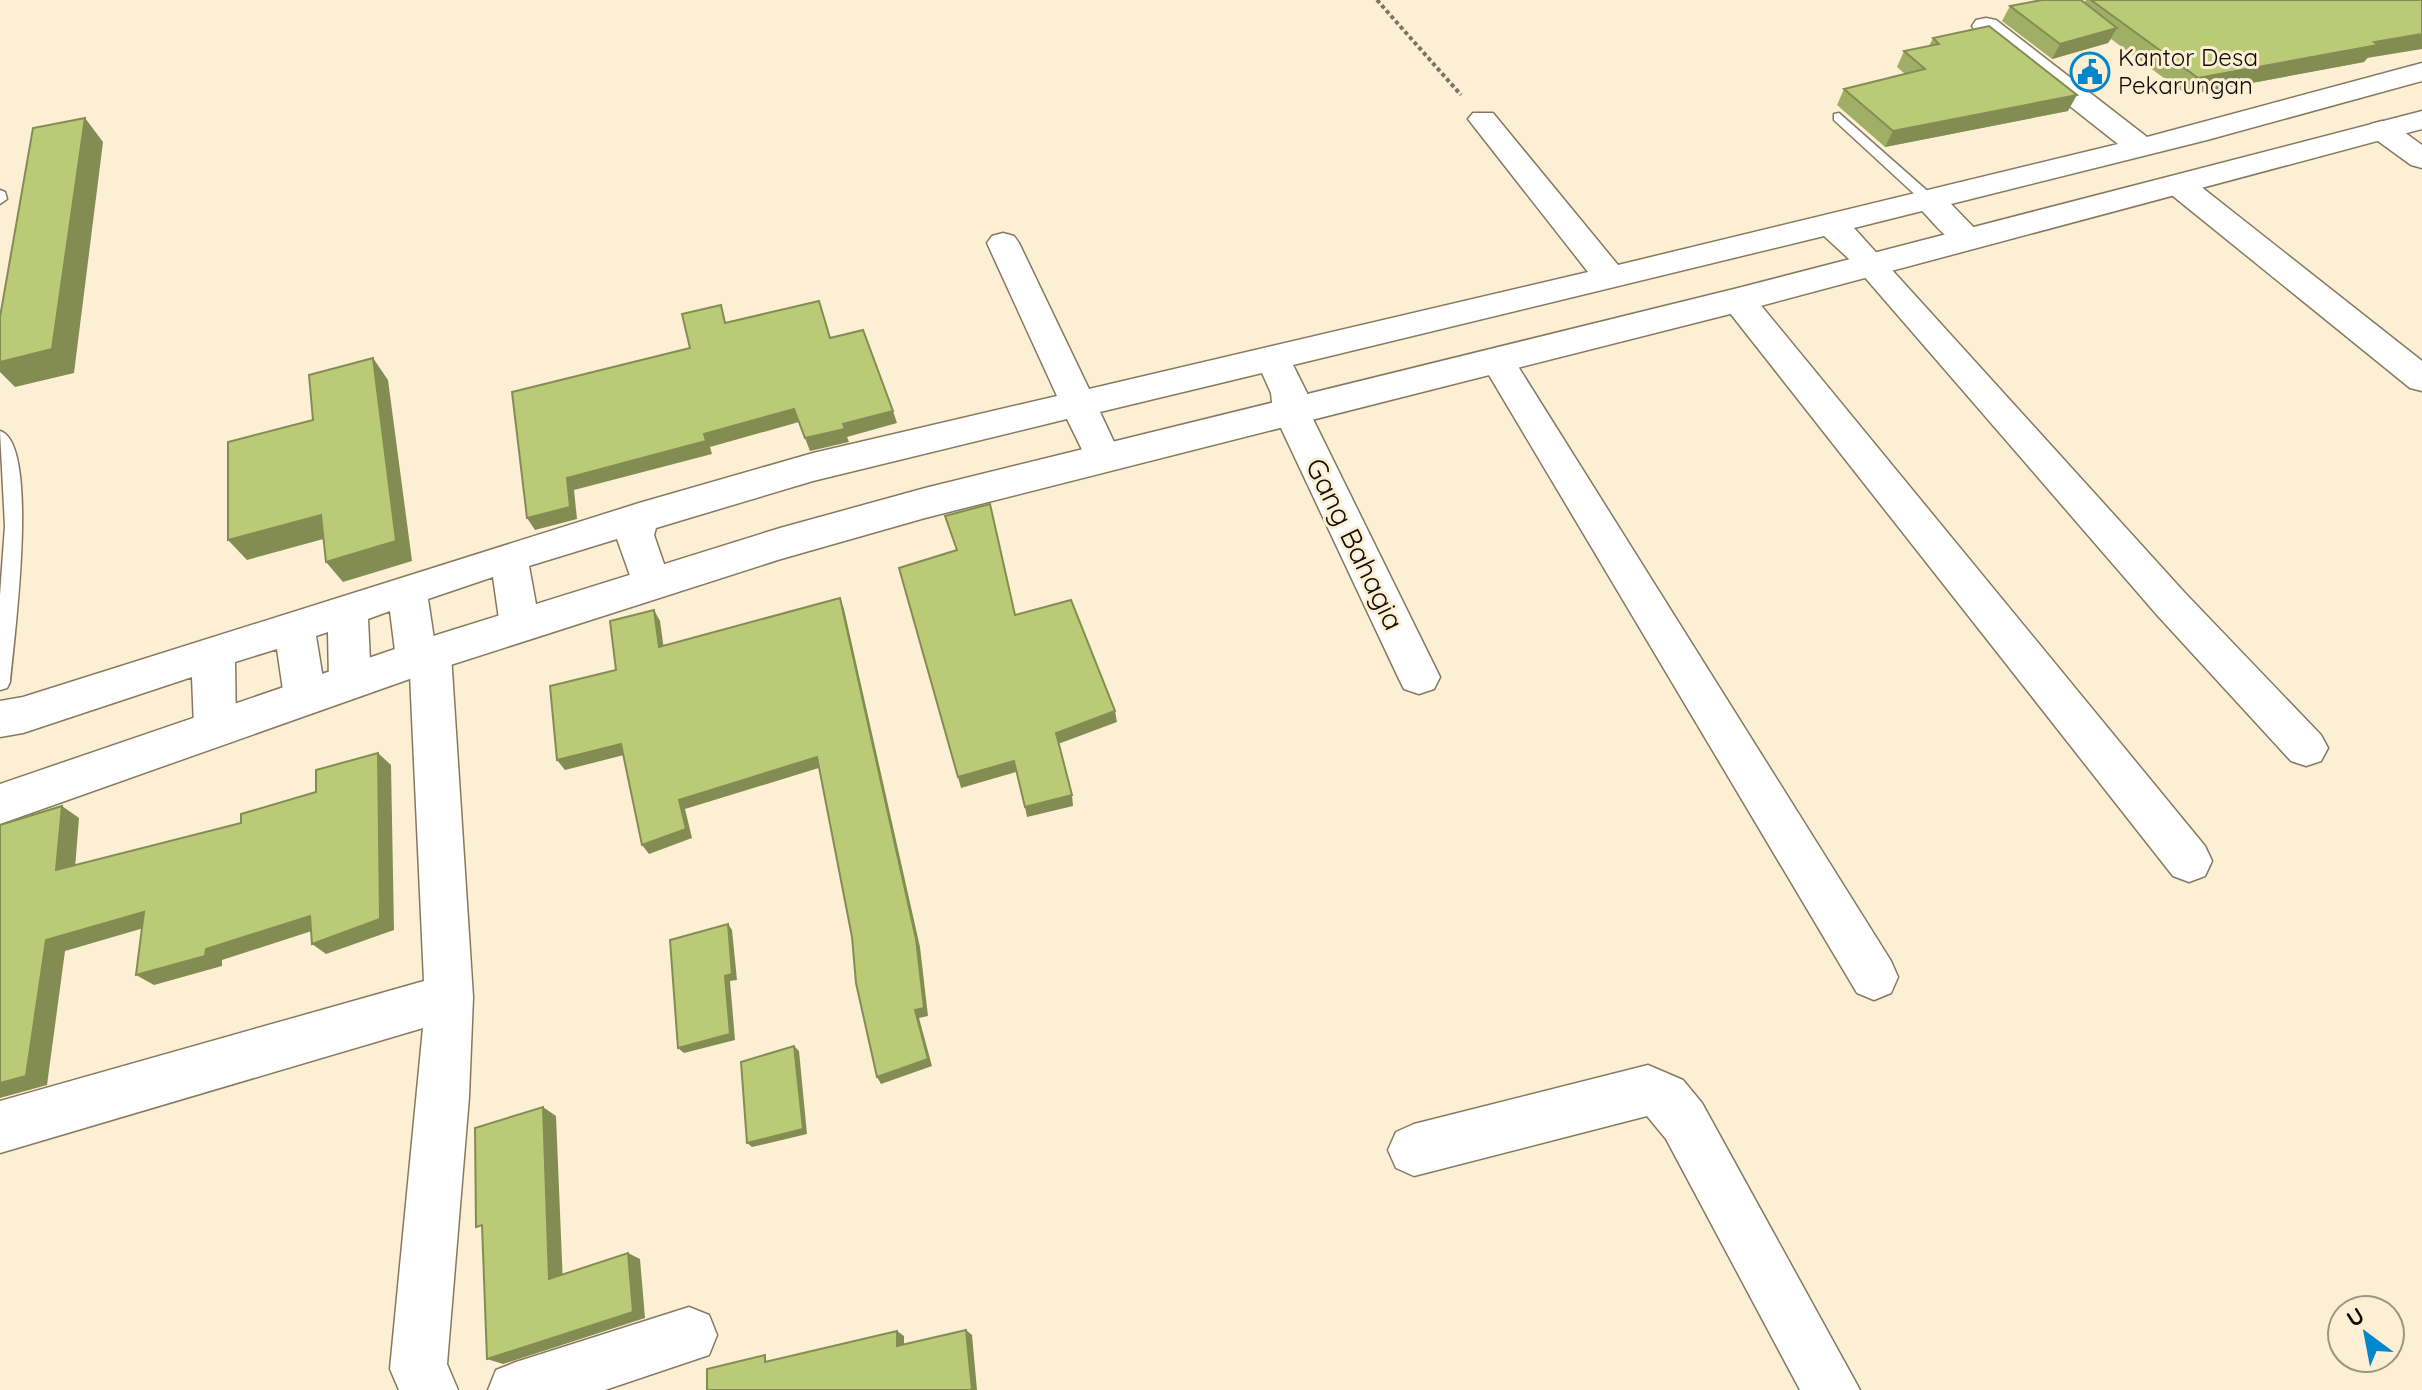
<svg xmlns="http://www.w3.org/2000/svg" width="2422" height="1390" viewBox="0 0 2422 1390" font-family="Quicksand,sans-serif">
<rect width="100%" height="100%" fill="#fcefd3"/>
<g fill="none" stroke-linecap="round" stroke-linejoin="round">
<g stroke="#857960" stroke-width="3">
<g id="lane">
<polygon points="1839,113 1932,195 1932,201 1922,201 1834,120 1834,114"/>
<polygon points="0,190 5,192 7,199 0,204"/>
<path d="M0,431C41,443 13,645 10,682L7,688L0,690V595L5,526Z"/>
</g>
</g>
<g stroke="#857960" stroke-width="3">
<g id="street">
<path d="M1986,18L1996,20L2147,137L2422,63V81L2207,140L1951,204L1984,238L1979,245C1954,252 1939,228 1922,211L1854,228L2185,593L2321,735L2328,748L2321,761L2306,766L2291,761L2157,615L1849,259L1824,236L1293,365L1307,393L1309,411L1440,677L1434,689L1419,694L1404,689L1398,677L1273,411L1271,393L1262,373L1100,412L1121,457L1116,466L1103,470L1090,466L1067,419L813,481L656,528L654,535L671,584L665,595L651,599L637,595L617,539L529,566L540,626L534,637L520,642L506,637L500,626L493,577L428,599L434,639L445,642L451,654L473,997L469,1097L447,1364L458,1390H399L390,1369L423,1028L0,1153V1101L424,981L410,674L402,671L396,659L390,611L368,619L371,681L365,693L350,698L335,693L329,681L328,632L316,636L326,697L320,709L305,714L290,709L284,697L277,649L235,662L236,727L230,740L215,745L200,740L194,727L192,677L23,733L0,737V701L23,697L639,503L813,453L1057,396L987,243L992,236L1003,233L1014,236L1019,243L1089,389L1588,272L1468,119L1473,113H1493L1618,265L2118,144L1976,32L1972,26L1976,20Z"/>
<polygon points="2382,121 2393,124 2422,145 2422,168 2411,165 2371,136 2367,130 2371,124"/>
<polygon points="2179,176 2190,178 2422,361 2422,391 2410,388 2168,192 2164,185 2168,178"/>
<polygon points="1738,289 1750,292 2205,846 2212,861 2205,876 2189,882 2173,876 1726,308 1721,300 1726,292"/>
<polygon points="1497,348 1509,352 1891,961 1898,977 1891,993 1874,1000 1857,993 1480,360 1485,352"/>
<polygon points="1648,1065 1683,1080 1702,1103 1860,1390 1800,1390 1666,1139 1647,1116 1414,1176 1396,1168 1388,1150 1396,1132 1414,1124"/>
<polygon points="689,1307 709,1315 717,1335 709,1355 605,1390 488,1390 496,1370 516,1362"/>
</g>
</g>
<g stroke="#857960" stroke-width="3">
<polygon id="secondary" points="2422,111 2422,129 1738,312 925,518 781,559 438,669 0,824 0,784 430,637 780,528 925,488 1738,288"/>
</g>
<polyline stroke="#7c7462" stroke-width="4" stroke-dasharray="4 3" stroke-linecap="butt" points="1377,0 1461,95"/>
<use href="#lane" fill="#fff" fill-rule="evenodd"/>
<use href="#street" fill="#fff" fill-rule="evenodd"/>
<use href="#secondary" fill="#fff" fill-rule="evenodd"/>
</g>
<g fill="#a1ae66">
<polygon points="2086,0 2422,0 2364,62 2187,95 2111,39 2108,43 2052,59 2002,21 2010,6 2084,3"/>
<polygon points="1933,38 2068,111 1885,147 1837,105 1844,89 1905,74 1897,67 1904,51 1929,46"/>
</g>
<g fill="#838d53">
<polygon points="2117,28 2108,43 2052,59 2060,44"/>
<polygon points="2422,34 2422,49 2367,58 2364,62 2187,95 2198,78 2374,42"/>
<polygon points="2077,95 2068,111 1885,147 1893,131"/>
<polygon points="85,118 103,142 74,373 15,387 0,372 0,362"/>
<polygon points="373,358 388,380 412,561 343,582 326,562"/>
<polygon points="794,409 799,422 710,447 712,454 574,490 577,519 535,530 527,518 567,478 704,434"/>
<polygon points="893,411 897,423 847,437 849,442 810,451 805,438 843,424"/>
<polygon points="321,515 338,535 247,560 228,540"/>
<polygon points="840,598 844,609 920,947 928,1016 919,1018 932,1066 881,1084 877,1077"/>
<polygon points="654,610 660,621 665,657 659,647"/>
<polygon points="1115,711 1117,722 1058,744 1056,733"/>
<polygon points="621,744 628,754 565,770 557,760"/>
<polygon points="378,753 391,765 394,930 326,954 312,944"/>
<polygon points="817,757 822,767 685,809 692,838 649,854 642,845 679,800"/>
<polygon points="1014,761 1016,772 961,788 958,777"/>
<polygon points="1072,795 1073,806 1027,817 1025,807"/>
<polygon points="62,806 79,818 74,881 56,870"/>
<polygon points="144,912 161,923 65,951 47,1085 0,1098 0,1083 46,940"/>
<polygon points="310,916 324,927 222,960 222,966 154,985 136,975 206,949"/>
<polygon points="728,924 732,930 737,980 730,981 735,1040 684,1053 678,1048 725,976"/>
<polygon points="794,1046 799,1051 807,1134 752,1147 747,1143"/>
<polygon points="543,1107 556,1116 563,1285 549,1279"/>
<polygon points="628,1253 640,1259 645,1318 503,1364 487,1359"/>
<polygon points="966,1330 972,1335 977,1390 972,1390"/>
<polygon points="897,1331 904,1336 904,1351 897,1346"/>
</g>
<g fill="#bbca77" stroke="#838d53" stroke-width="2">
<polygon points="2042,0 2081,0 2117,28 2060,44 2010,6"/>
<polygon points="2091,0 2422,0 2422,34 2374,42 2378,45 2198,78"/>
<polygon points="1989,26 2077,95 1893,131 1844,89 1925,69 1904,51 1939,44 1933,38"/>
<polygon points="85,118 52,349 0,362 0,317 33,128"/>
<polygon points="819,301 830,338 863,330 893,411 843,424 845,429 805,438 794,409 704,434 706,441 567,478 570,507 527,518 512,392 690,348 682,314 721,305 725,323"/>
<polygon points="373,358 396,541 326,562 321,515 228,540 228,442 313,420 309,375"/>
<polygon points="990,504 1015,615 1071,600 1115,711 1056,733 1072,795 1025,807 1014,761 958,777 899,568 957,550 945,516"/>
<polygon points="840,598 916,939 924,1008 915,1010 928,1059 877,1077 856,983 852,937 817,757 679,800 686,829 642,845 621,744 557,760 550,686 616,670 610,621 654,610 659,647"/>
<polygon points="378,753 380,919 312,944 310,916 206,949 205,956 136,975 144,912 46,940 26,1076 0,1083 0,825 62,806 56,870 241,823 241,814 316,792 316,770"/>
<polygon points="728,924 732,974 725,976 730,1034 678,1048 670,940"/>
<polygon points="794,1046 803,1129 747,1143 741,1062"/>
<polygon points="543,1107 549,1279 628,1253 633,1312 487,1359 482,1225 476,1227 475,1128"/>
<polygon points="966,1330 972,1390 707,1390 707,1369 765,1355 765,1362 897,1331 897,1346"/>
</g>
<defs>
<g id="civic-ring" transform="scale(2)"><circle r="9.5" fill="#fcefd3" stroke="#0086cc" stroke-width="1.5"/><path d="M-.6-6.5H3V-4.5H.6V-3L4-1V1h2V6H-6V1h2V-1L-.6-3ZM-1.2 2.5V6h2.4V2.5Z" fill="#0086cc"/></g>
</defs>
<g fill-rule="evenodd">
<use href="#civic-ring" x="2090" y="72"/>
</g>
<g text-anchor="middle" stroke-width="6" stroke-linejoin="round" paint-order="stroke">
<g font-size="24" fill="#100c04" stroke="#fcefd3" text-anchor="start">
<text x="2118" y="66">Kantor Desa<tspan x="2118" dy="28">Pekarungan</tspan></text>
</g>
<g font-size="28" fill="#100c04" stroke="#fcefd3">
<text transform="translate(1355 544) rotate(64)" y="10">Gang Bahagia</text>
</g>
</g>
<g transform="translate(2366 1334) rotate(328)"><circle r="38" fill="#fcefd3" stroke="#9e9480" stroke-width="2"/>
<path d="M0-6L14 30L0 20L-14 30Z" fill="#0086cc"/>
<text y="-12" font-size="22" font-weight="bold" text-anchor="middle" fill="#100c04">U</text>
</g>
</svg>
